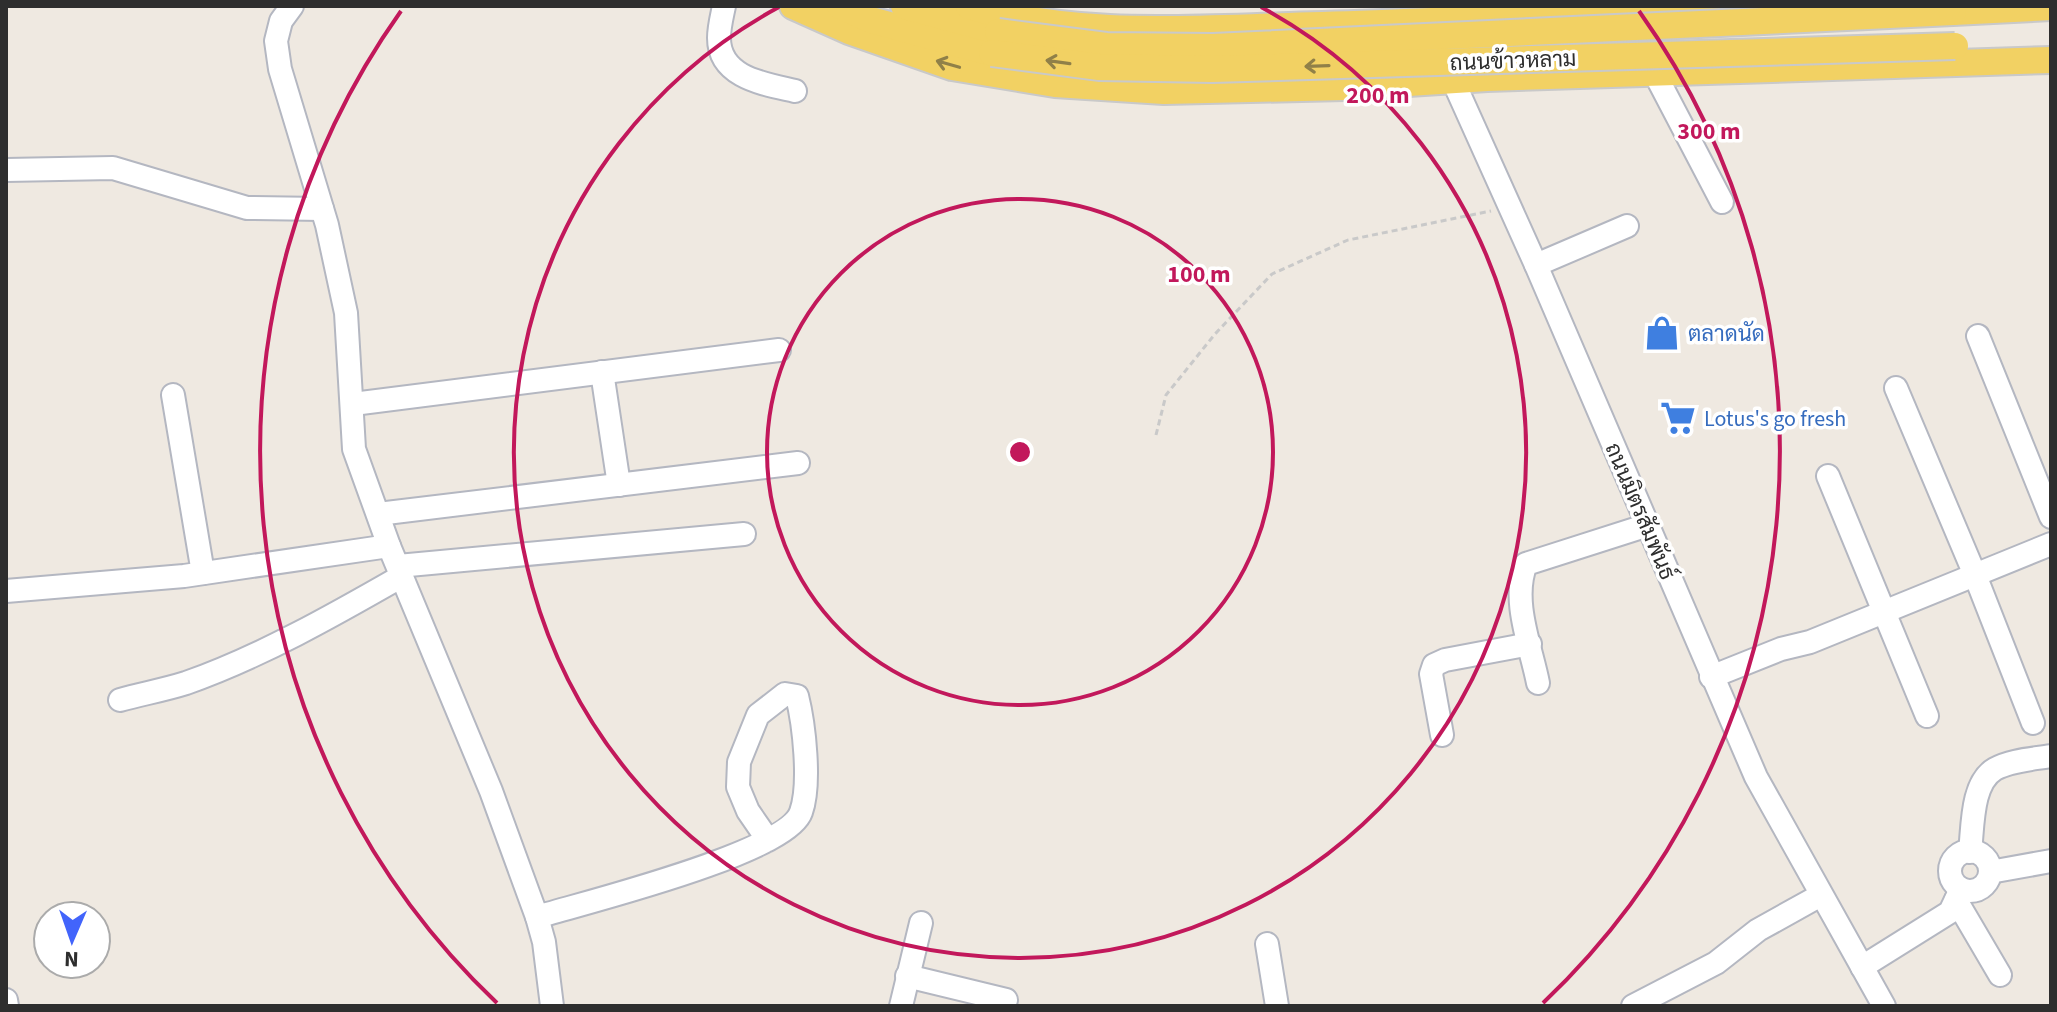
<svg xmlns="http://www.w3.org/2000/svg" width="2057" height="1012" viewBox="0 0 2057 1012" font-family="'Source Sans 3',Sarabun,sans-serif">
<rect width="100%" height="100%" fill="#efe9e1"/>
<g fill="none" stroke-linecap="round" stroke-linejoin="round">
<g stroke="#b4b7c1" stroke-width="26">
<g id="minor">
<polyline points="292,6 281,21 276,41 280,69 327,225 346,313 354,449 389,546 491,791 537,917 544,942 552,1006"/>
<path d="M724,6C722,16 719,27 719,38C719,78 765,84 795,91"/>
<polyline points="1446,65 1536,265 1756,777 1884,1006"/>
<polyline points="1654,72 1722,202"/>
<polyline points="6,170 113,168 247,208 322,209"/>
<polyline points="1536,265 1627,226"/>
<polyline points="1978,336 2051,517"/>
<polyline points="602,372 619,485"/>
<polyline points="1896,388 1975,575 2033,723"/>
<polyline points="173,395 203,573"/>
<polyline points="353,404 779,350"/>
<polyline points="1828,476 1927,716"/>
<polyline points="378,514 798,463"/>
<polyline points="398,566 744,534"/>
<polyline points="6,591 184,576 389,546"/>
<polyline points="1711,677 1781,649 1810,642 2051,544"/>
<path d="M1538,683C1531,647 1511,600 1526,564L1648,525"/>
<path d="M120,700C141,694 164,690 186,683C260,657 334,615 402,576"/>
<polyline points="1442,735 1431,674 1434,665 1445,660 1530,644"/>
<circle cx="1970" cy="871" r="20"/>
<path d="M1970,852C1973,827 1971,783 1995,769C2011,760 2034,759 2051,756"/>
<polyline points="1990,872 2051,861"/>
<polyline points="1956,900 2000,975"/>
<path d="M537,917C583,903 787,853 801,812C811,784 804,724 797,696L785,694L758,715L739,762L738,787L748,811L768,840"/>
<polyline points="1267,944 1277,1006"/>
<polyline points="1862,967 1950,912 1961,889"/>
<polyline points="907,976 1006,1000"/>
<polyline points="6,1000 7,1006"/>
<polyline points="901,1006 921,923"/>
<polyline points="1633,1006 1716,963 1758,930 1821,895"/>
</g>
</g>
<g stroke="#c9c9c9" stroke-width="30">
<g id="major">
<polyline points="793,6 849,31 952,67 1055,84 1164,91 1345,87 1487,78 2051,60"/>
<polyline points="840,6 871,20 992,53"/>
<polyline points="904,6 993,30"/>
<path d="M969,6C1074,37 1181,29 1289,26C1453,22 1617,12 1782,6"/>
<polyline points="1953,12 2051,7"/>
</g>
</g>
<polyline stroke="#c9c9c9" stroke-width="3" stroke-dasharray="6 4" stroke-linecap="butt" points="1156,435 1166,395 1215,334 1272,274 1348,240 1491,211"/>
<use href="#minor" stroke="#fff" stroke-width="22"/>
<use href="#major" stroke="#f2d163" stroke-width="26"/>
<g stroke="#c9c9c9" stroke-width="30" stroke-linecap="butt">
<g id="major-bridge">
<polyline points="998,32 1106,46 1213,47 1953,12"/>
<polyline points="992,53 1099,67 1212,69 1955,46"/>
</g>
</g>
<use href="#major-bridge" stroke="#f2d163" stroke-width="26"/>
</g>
<defs><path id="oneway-shaft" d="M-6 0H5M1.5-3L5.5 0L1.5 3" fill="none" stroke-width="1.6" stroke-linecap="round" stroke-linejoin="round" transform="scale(2)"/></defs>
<g stroke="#908048">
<use href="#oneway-shaft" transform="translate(1058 62) rotate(-172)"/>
<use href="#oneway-shaft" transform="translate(948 64) rotate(-164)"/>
<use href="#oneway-shaft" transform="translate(1317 66) rotate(178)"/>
</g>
<g fill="none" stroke="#c2185b" stroke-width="4">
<circle cx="1020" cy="452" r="253"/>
<path d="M1261 7A506 506 0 1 1 779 7"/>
<path d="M497 1003A760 760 0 0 1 401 11M1639 11A760 760 0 0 1 1543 1003"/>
</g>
<defs>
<g id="shop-bare" transform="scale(2.76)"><path d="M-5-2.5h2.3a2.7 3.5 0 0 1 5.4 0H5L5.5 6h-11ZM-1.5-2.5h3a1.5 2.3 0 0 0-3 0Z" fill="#3f7fe0" stroke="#fff" stroke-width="2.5" paint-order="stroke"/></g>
<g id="supermarket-bare" transform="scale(2.76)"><path d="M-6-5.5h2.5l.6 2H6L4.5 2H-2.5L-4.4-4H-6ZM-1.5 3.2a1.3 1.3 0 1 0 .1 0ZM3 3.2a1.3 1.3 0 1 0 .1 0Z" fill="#3f7fe0" stroke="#fff" stroke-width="2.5" paint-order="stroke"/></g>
</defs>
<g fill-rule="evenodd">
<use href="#shop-bare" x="1662" y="333"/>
<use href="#supermarket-bare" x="1678" y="418"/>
</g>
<g text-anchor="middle" stroke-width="7" stroke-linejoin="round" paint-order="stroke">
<g font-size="22" fill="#2e2e2e" stroke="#fff">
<text transform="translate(1513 60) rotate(-2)" y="8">ถนนข้าวหลาม</text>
<text transform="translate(1641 511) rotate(67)" y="8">ถนนมิตรสัมพันธ์</text>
</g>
<g font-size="22" fill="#366cbe" stroke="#fff" text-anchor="start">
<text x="1688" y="341">ตลาดนัด</text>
<text x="1704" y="426">Lotus's go fresh</text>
</g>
</g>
<circle cx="1020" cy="452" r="12" fill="#c2185b" stroke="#fff" stroke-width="4"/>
<g font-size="24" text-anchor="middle" font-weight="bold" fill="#c2185b" stroke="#fff" stroke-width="7" stroke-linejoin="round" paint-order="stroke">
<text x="1378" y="103">200 m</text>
<text x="1709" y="139">300 m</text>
<text x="1199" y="282">100 m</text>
</g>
<rect width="2057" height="1012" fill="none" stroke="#2e2e2e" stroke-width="16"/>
<g transform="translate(72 940) rotate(182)"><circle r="38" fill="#ffffff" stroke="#ababab" stroke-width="2"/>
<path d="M0-6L14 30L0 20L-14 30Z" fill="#4264fb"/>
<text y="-12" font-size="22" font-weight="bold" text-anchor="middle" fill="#2e2e2e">N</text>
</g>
</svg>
